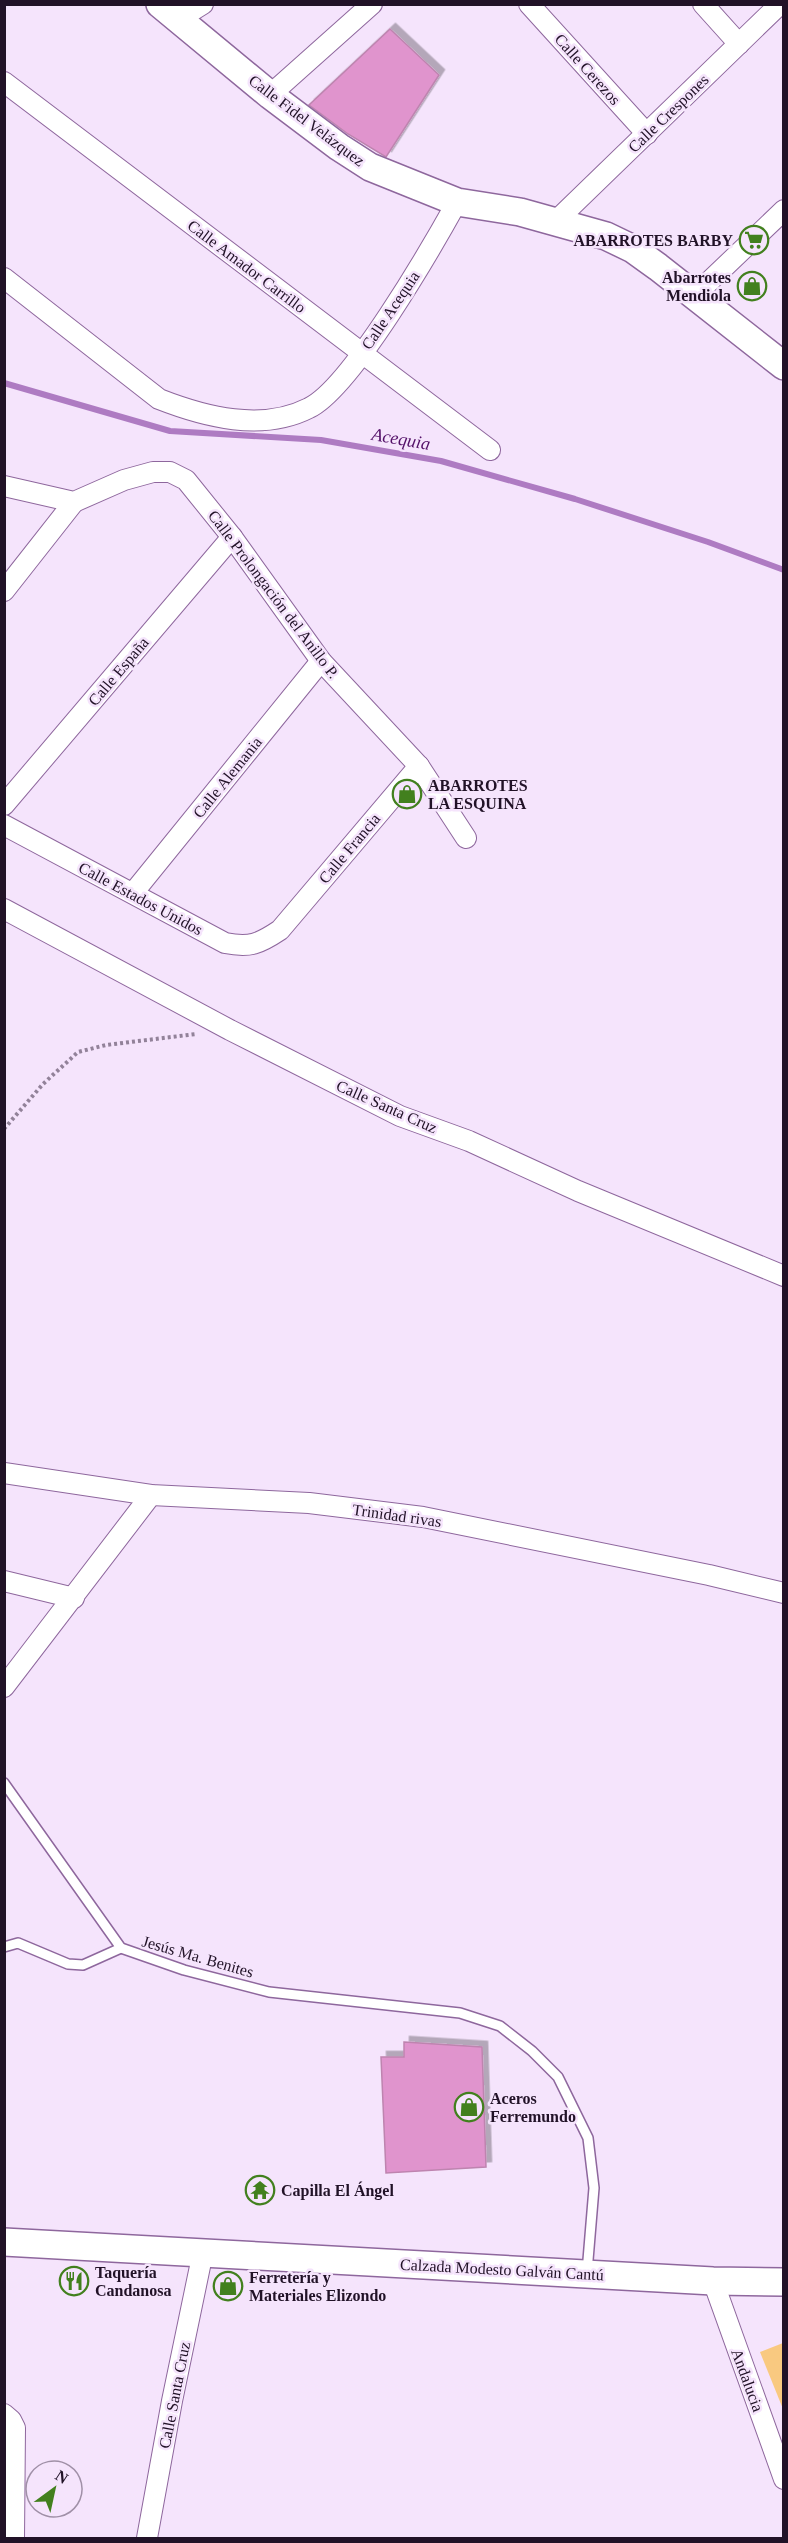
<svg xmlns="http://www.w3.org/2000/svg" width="788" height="2543" viewBox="0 0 788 2543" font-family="Georgia,serif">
<defs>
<filter id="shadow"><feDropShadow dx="5.5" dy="-5.5" stdDeviation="0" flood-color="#0004"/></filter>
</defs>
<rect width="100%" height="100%" fill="#f5e4fc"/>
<polygon fill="#f9c980" points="783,2343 783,2409 760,2352"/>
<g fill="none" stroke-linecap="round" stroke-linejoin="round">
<polyline stroke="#ae7bc2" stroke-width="6" points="4,383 170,431 321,440 441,461 575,499 708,542 784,570"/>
</g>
<g fill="#e094cd" stroke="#be84af" stroke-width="1.5" filter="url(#shadow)">
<polygon points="390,29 439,75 386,157 348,134 309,105"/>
<polygon points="404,2042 482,2047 486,2167 386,2173 381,2057 404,2057"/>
</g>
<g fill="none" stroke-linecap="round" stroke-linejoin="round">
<g stroke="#8e679d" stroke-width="12">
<g id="lane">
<polyline points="4,1783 121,1948 184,1970 269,1992 460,2013 500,2026 532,2051 558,2077 588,2138 594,2188 587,2272"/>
<polyline points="4,1947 18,1943 68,1964 83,1965 121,1948"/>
</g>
</g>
<g stroke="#8e679d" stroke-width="22">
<g id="street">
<polyline points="529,4 647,134"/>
<polyline points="703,4 739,44"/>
<polyline points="179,19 203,4"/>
<polyline points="4,82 490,450"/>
<polyline points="270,95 372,4"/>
<polyline points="556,221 780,4"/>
<path d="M4,278L159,399C205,417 262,432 309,408C351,388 432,247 457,202"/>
<polyline points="694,296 784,210"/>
<polyline points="4,486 74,502 124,480 153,472 170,472 186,480 232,537 321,661 419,766 466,838"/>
<polyline points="4,591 74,502"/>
<polyline points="4,805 232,537"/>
<path d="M4,825L225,943C250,948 259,944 280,930L419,766"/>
<polyline points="133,893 321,661"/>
<polyline points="4,909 230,1030 400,1116 469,1141 578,1191 784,1276"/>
<polyline points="4,1473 151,1495 309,1503 423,1517 709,1575 784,1593"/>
<polyline points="4,1581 74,1598"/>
<polyline points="4,1687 151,1495"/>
<polyline points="713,2281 784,2479"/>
<polyline points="4,2414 11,2420 15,2428 14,2538"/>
<polyline points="147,2538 172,2401 203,2252"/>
</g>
</g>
<g stroke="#8e679d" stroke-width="30">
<g id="secondary">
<polyline points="160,4 270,95 339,147 370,167 457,202 520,212 606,236 633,249 658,267 784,366"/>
<polyline points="4,2242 713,2281 784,2282"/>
</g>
</g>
<polyline stroke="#928299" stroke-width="4" stroke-dasharray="3 3" stroke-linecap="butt" points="4,1129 43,1084 78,1052 106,1045 196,1034"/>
<use href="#lane" stroke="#fff" stroke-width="9"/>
<use href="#street" stroke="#fff" stroke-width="20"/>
<use href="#secondary" stroke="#fff" stroke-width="27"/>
</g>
<defs>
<g id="supermarket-ring" transform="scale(1.5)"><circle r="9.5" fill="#f5e4fc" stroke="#42801e" stroke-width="1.5"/><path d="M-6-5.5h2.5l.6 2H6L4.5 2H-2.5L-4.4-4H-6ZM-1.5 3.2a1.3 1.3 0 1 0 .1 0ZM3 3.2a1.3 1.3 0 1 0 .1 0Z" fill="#42801e"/></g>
<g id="shop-ring" transform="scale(1.5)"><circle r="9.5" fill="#f5e4fc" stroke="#42801e" stroke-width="1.5"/><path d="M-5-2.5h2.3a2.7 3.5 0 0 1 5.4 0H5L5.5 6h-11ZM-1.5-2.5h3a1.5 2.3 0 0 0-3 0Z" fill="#42801e"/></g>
<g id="temple-ring" transform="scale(1.5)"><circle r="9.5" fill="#f5e4fc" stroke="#42801e" stroke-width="1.5"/><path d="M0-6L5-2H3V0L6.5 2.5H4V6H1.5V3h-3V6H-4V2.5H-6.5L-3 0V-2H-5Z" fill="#42801e"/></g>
<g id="restaurant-ring" transform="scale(1.5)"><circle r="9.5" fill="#f5e4fc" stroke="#42801e" stroke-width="1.5"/><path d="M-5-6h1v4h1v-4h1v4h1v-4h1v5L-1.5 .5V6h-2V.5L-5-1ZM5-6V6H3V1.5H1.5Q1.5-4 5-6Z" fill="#42801e"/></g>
</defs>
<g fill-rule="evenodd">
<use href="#supermarket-ring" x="754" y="240"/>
<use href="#shop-ring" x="752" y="286"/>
<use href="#shop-ring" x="407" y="794"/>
<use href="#shop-ring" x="469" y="2107"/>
<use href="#temple-ring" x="260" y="2190"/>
<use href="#restaurant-ring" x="74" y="2281"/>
<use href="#shop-ring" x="228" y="2286"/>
</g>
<g text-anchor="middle" stroke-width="5" stroke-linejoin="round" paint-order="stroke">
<g font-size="16" fill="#211227" stroke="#f5e4fc">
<text transform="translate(588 69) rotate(48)" y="6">Calle Cerezos</text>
<text transform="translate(668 113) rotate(-44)" y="6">Calle Crespones</text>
<text transform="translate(307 120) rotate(37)" y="6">Calle Fidel Velázquez</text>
<text transform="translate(247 266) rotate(37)" y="6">Calle Amador Carrillo</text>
<text transform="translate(390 310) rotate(-56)" y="6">Calle Acequia</text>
<text transform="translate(274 594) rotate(53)" y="6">Calle Prolongación del Anillo P.</text>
<text transform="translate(118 671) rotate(-50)" y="6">Calle España</text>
<text transform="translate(227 777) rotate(-51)" y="6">Calle Alemania</text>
<text transform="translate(349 848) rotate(-50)" y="6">Calle Francia</text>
<text transform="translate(141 898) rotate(28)" y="6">Calle Estados Unidos</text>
<text transform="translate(387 1106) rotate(24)" y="6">Calle Santa Cruz</text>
<text transform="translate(397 1515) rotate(8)" y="6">Trinidad rivas</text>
<text transform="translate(198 1956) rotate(16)" y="6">Jesús Ma. Benites</text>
<text transform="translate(502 2269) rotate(3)" y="6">Calzada Modesto Galván Cantú</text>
<text transform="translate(748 2380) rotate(70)" y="6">Andalucia</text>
<text transform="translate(174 2395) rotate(-79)" y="6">Calle Santa Cruz</text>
</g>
<g font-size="16" font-weight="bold" fill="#211227" stroke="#f5e4fc" text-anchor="start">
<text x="733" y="246" text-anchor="end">ABARROTES BARBY</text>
<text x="731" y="283" text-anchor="end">Abarrotes<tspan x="731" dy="18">Mendiola</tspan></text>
<text x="428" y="791">ABARROTES<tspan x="428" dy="18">LA ESQUINA</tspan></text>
<text x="490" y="2104">Aceros<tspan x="490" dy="18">Ferremundo</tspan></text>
<text x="281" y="2196">Capilla El Ángel</text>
<text x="95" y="2278">Taquería<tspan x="95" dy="18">Candanosa</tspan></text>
<text x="249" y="2283">Ferretería y<tspan x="249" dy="18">Materiales Elizondo</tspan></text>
</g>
<g font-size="18" font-style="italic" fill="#531068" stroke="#f5e4fc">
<text transform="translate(401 439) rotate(10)" y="6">Acequia</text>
</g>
</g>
<rect width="788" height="2543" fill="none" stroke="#211227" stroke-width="12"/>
<g transform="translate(54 2489) rotate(33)"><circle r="28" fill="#f5e4fc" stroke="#a090a7" stroke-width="1.5"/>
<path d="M0-4.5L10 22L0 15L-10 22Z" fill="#42801e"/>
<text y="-9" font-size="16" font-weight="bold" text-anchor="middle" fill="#211227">N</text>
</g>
</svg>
